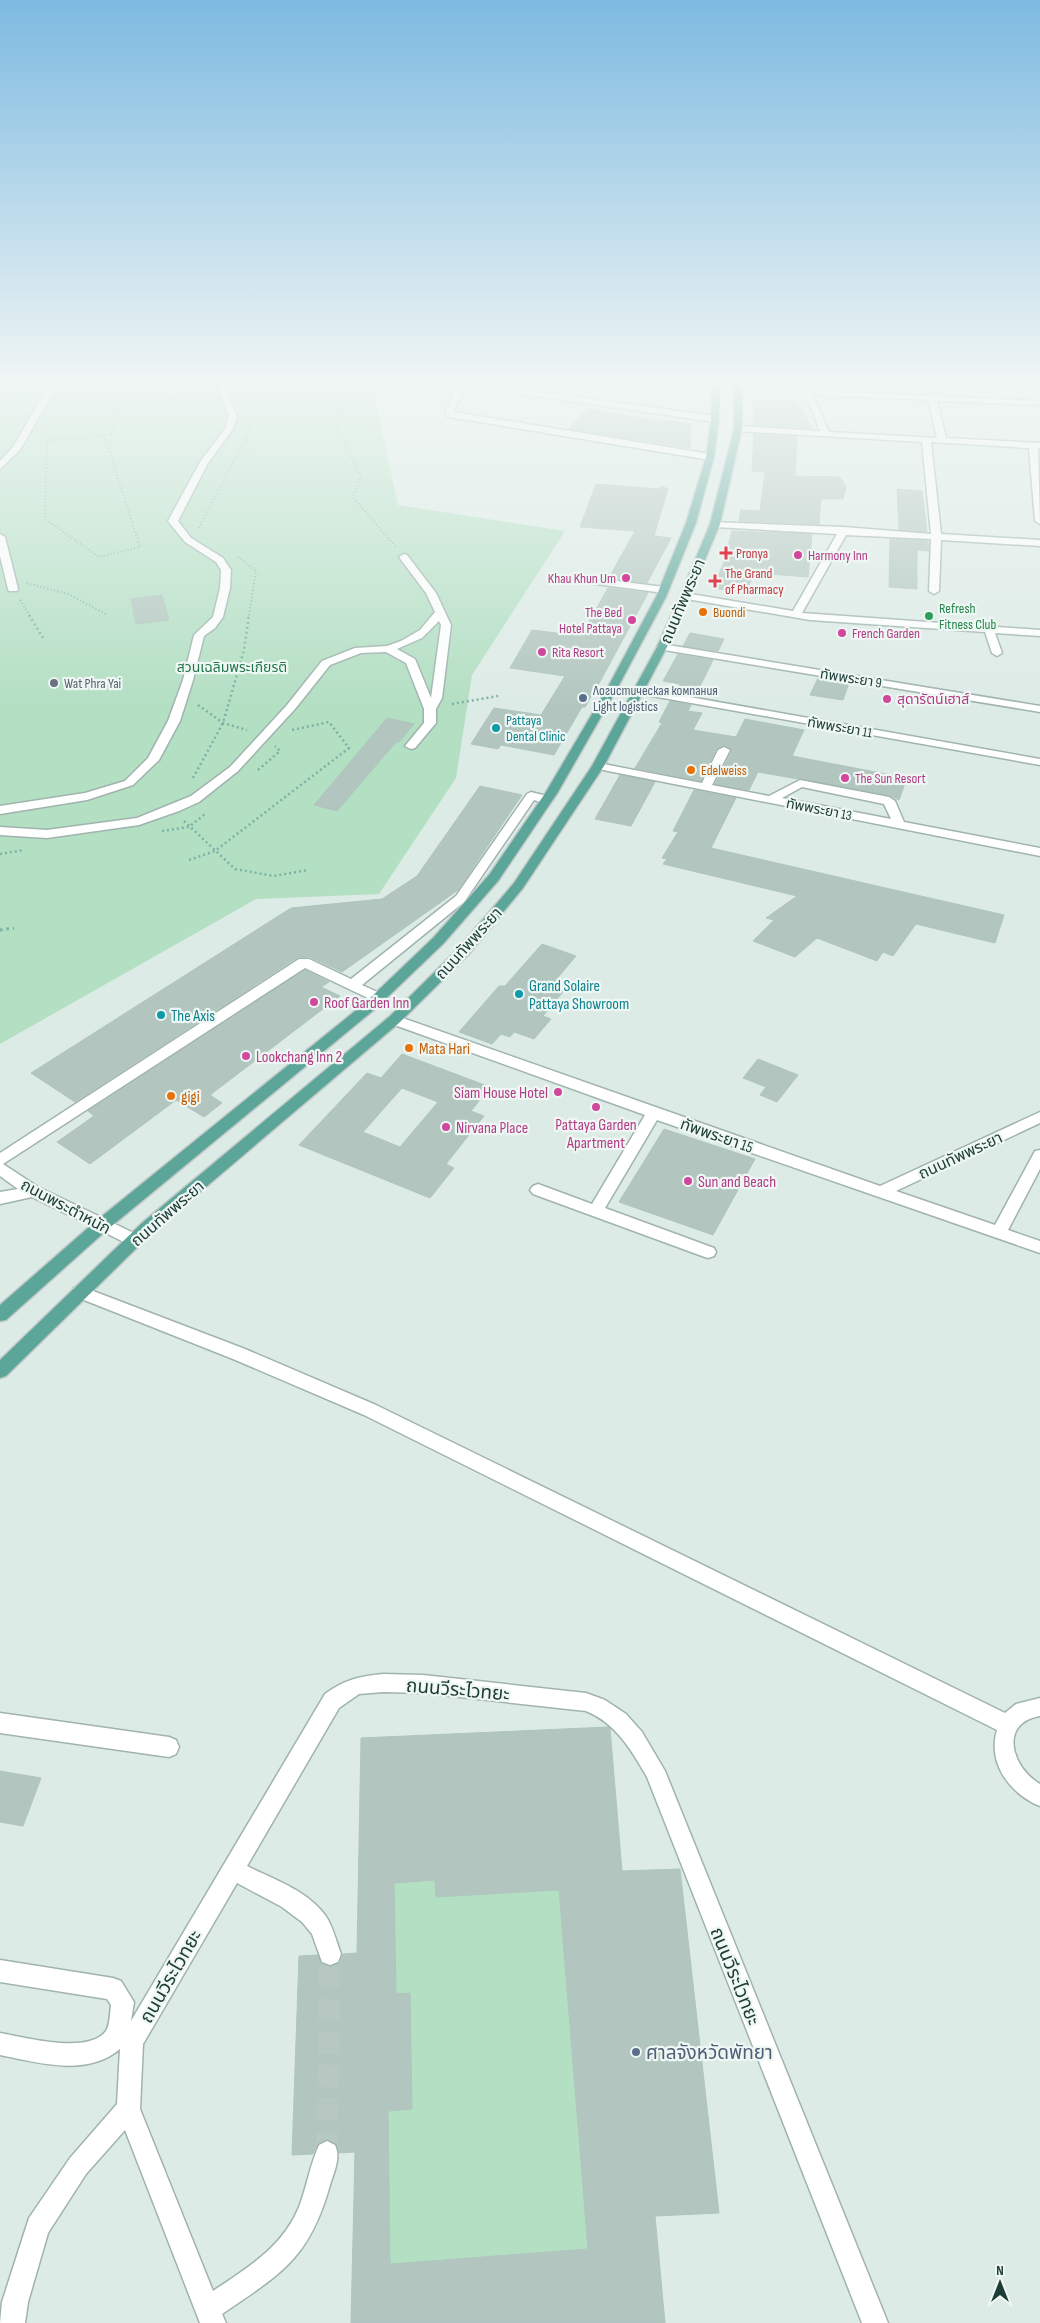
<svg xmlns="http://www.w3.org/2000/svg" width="1040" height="2323" viewBox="0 0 1040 2323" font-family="'Sofia Sans Condensed','Noto Sans Thai',sans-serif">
<rect width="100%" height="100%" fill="#ddebe6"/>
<g fill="#b3dfc3">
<polygon points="0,381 371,381 398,505 565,531 472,675 456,778 379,894 256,899 0,1044"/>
<polygon points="435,1880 436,1897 559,1890 588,2249 390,2264 388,2111 412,2109 410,1993 396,1994 394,1883"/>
</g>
<g fill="#b2c6bf" stroke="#afc5be" fill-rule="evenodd">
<polygon points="753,400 796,400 812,428 754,425"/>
<polygon points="588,409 665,422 665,420 691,424 690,448 568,429"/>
<polygon points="754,434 797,437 795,476 840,477 846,487 843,499 821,499 819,524 739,521 741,510 760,511 765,472 752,471"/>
<polygon points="596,484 659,489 661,486 668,489 654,536 671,538 647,583 613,579 614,577 610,576 635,531 580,527"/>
<polygon points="897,489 922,491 927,532 899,530"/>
<polygon points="732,531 812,534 808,577 755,573 745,593 712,588 723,565"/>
<polygon points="890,539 928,541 929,551 917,550 917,589 889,587"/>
<polygon points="608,588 648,593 602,678 585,707 582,707 554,755 501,745 498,749 471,744 494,708 541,715 565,676 510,668 532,630 581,636"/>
<polygon points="162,595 169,620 136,624 131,599"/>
<polygon points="690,633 724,639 718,651 683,646"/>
<polygon points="678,654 713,660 695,696 675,692 680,684 663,681"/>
<polygon points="818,678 849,683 843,700 810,695"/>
<polygon points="670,701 691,705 688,711 702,713 693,730 736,737 745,719 804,730 792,756 907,778 899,800 889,795 758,772 749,790 715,784 732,751 725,745 716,749 701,781 635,768 662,723 659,722"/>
<polygon points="387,718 414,724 399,742 396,742 337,811 314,805"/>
<polygon points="620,775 655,782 631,826 595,819"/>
<polygon points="480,786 522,795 458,890 342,972 310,957 298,957 75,1102 31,1073 291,908 382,899 417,876"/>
<polygon points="694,790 736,798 711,848 1004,915 995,943 916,924 893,956 883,952 877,961 817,938 795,957 753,941 774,920 766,918 797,896 663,864 667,859 662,858 678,832 673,831"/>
<polygon points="542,944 576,956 554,982 567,987 543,1016 551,1019 534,1039 514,1032 510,1037 501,1034 492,1044 459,1032 499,986 505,986"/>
<polygon points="305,970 329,982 321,987 340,996 210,1095 222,1103 204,1117 176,1100 90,1164 57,1142 94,1116 88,1111"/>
<path d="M402,1054L490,1087L471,1111L484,1116L446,1164L454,1168L430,1198L299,1145L367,1073L381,1078ZM402,1088L438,1102L400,1147L363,1132Z"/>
<polygon points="758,1059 798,1075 777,1102 760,1095 766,1087 743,1078"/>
<polygon points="664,1129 755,1159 713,1235 619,1202"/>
<path d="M608,1727L610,1728L622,1871L680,1869L719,2213L655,2216L665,2323H351L355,2152L339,2153L336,2143L326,2139L317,2144L313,2154L292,2155L299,1956L318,1955L321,1964L331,1967L340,1963L343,1954L357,1953L361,1738ZM435,1880L436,1897L559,1890L588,2249L390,2264L388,2111L412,2109L410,1993L396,1994L394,1883Z"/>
<polygon points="0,1771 41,1778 23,1826 0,1822"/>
</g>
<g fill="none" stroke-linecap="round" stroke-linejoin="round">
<polyline stroke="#b7c8c3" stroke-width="22" stroke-dasharray="22 11" stroke-linecap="butt" points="327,2153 330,1954"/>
<g stroke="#a0b3ae" stroke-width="3">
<g id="minor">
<polygon points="47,381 55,381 55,389 20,450 0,469 0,461 13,447 47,389"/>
<polygon points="215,381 223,381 237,416 233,429 208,463 178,521 191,538 223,558 231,570 230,588 223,617 215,628 204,636 193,680 180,721 159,760 133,785 87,800 0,814 0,806 85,793 125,781 148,758 168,721 183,680 194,635 213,617 220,588 221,570 216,562 185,542 168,521 200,462 225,429 229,416"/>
<polygon points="575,381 584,381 569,396 715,416 719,419 715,422 479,388 462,392 454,412 710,454 714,457 710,460 449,417 445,414 456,388 479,384 561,395"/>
<path d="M800,381H808L811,390L1040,401V405L937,401L946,438L1040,443V449L1038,448L1040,524L1035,521L1029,448L931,442L941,534L1040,540V546L941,540L939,591L934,594L929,591L931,539L846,535L802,613L1040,630V636L995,633L1002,653L997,656L992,653L985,632L810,620L681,598V594L685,593L793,611L837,534L715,527L710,524L712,522L844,527L931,534L922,442L735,431L734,429L738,426L820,431ZM813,395L928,400L937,438L829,432Z"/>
<polygon points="0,534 5,537 18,589 17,591 9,591 8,589 0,556"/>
<path d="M404,554L407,555L436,593L451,625L442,698L436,709V723L415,748L411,749L405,746L424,723V709L406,663L386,652L361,653L330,665L295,709L238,771L199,802L179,811L139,825L47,838L0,835V827L47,830L137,818L191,796L230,767L287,705L322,661L355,648L387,646L401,641L420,630L435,612L426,593L399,557ZM439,621L441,625L431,698L415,659L397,649L422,638Z"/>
<polygon points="584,577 664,587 669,590 664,593 581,582 581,578"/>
<polygon points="662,644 1040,706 1040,712 658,649 658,645"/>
<polygon points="639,688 1040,759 1040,765 635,693 635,689"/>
<path d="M724,747L730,750L712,785L769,796L800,780L889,797L895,801L904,822L1040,848V856L598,769L592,766L598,763L702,783L718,750ZM802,787L884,804L891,819L782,798Z"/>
<polygon points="531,792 551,797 553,800 547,804 534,800 464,902 362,985 384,995 386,998 384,1001 374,1001 305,968 3,1164 38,1187 140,1236 142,1240 140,1244 134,1246 128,1244 32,1197 0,1204 0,1192 18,1189 0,1176 0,1153 299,959 309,959 351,979 456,896 527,794"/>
<polygon points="394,1015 880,1186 1040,1112 1040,1123 896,1191 995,1225 1035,1151 1040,1150 1040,1169 1008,1230 1040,1241 1040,1253 657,1120 605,1208 714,1248 716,1252 714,1256 708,1258 702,1256 533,1194 530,1190 533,1186 538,1184 592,1204 645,1115 389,1023 387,1020"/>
<path d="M80,1286L245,1349L376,1405L1005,1713L1016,1704L1040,1698V1716C998,1723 1012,1768 1040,1784V1806C1010,1794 987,1763 997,1730L364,1415L233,1359L74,1296L72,1292L74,1288Z"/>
<path d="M383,1674L423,1675L586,1693L605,1700L626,1714L642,1732L665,1771L888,2323H862L647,1777C632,1751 616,1723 586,1711L423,1693L383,1692L359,1694L339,1708L247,1866C273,1879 307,1890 325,1915C333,1926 336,1941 341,1954L338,1962L330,1965L322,1962L312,1934L302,1922L282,1907L237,1883L143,2044L140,2109L213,2291C247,2268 283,2247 299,2207C307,2186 310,2165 319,2145L327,2141L335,2145C341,2158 334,2172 330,2185C309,2259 282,2273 222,2314L226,2323H200L125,2130L86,2174L48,2233L28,2302L25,2323H0L2,2302L29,2218L70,2158L117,2104L120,2049C87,2077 39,2063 0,2055V2033C24,2037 88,2055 106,2031C110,2025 110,2012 111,2005L107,1999L0,1982V1960L113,1978L121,1981L134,2002L131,2021L325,1694C344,1680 360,1676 383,1674Z"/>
<polygon points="0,1713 169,1737 176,1740 179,1747 176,1754 169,1757 0,1733"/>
</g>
</g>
<g stroke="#c0c8c7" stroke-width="3">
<g id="major">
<polygon points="712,381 720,381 719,419 714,457 696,523 666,597 618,687 558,792 498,881 443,944 375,1009 108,1229 6,1320 0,1321 0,1305 96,1221 365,1003 433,938 489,875 546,792 608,687 656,597 686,523 706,457 711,419"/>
<polygon points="734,381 742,381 742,429 720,524 690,596 667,647 604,766 523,888 468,955 399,1023 154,1231 6,1376 0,1378 0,1360 142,1223 389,1017 458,949 514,883 592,766 657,647 680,596 710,524 734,429"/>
</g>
</g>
<g stroke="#7ab2a6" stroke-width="2" stroke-dasharray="1 2.5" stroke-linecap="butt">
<polyline points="137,381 187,405"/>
<polyline points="240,381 246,402"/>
<polyline points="0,396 33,391"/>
<polyline points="339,400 338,430 361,476 353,497 396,547"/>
<polyline points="42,433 53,440"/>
<polygon points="104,435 140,547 99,557 45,519 47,441"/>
<polyline points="104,435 114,433 113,394"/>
<polyline points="199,528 250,431 249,420"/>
<polyline points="238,557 256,571 249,616"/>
<polyline points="27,583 68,594 106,614"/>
<polyline points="20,600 30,616"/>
</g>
<g stroke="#7ab2a6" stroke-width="2.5" stroke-dasharray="2 3" stroke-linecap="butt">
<polyline points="29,615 43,638"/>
<polyline points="452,704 498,696"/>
<polyline points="198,705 223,723 247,730"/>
<polyline points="258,770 280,751 275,746"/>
<polyline points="193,778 223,723 244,650 249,615"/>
<polyline points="184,821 235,869 274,876 308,870"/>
<polyline points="162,831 189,827 205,814"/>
<polyline points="0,854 24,850"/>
<polyline points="189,860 215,851 349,748 329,722 292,730"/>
</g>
<polyline stroke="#7ab2a6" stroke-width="3" stroke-dasharray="2.5 4" stroke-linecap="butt" points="0,930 14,928"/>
<use href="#minor" fill="#fff" fill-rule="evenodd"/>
<use href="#major" fill="#5ca699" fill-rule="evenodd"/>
</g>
<linearGradient id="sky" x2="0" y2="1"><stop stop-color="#7dbae1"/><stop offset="0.54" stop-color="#f0f6f4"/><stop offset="1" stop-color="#f0f6f4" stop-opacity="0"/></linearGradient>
<rect width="1040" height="706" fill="url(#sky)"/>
<g fill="#e0444e" stroke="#eef7f3" stroke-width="2">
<path d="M723.5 545.5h5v5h5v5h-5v5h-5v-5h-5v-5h5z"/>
<path d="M712.5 573.5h5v5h5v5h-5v5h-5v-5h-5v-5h5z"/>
</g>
<g fill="#d1479c" stroke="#eef7f3" stroke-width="2">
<circle cx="798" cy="555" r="5"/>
<circle cx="626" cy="578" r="5"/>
<circle cx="632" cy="620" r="5"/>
<circle cx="842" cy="633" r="5"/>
<circle cx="542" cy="652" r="5"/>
<circle cx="887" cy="699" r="5"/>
<circle cx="845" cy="778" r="5"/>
<circle cx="314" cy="1002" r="5"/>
<circle cx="246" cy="1056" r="5"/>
<circle cx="558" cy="1092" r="5"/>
<circle cx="596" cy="1107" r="5"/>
<circle cx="446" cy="1127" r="5"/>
<circle cx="688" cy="1181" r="5"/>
</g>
<g fill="#e8710a" stroke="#eef7f3" stroke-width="2">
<circle cx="703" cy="612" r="5"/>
<circle cx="691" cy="770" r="5"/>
<circle cx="409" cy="1048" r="5"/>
<circle cx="171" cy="1096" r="5"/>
</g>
<circle fill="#2e9e5b" stroke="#eef7f3" stroke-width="2" cx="929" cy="616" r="5"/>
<circle fill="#6b7280" stroke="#eef7f3" stroke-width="2" cx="54" cy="683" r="5"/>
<g fill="#5c6f8a" stroke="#eef7f3" stroke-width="2">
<circle cx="583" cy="698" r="5"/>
<circle cx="636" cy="2052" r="5"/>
</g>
<g fill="#0f9aa8" stroke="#eef7f3" stroke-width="2">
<circle cx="496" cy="728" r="5"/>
<circle cx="519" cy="994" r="5"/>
<circle cx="161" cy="1015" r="5"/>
</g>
<g text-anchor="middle" stroke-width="4.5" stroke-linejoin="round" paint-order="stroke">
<g font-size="14" fill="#be3a42" stroke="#eef7f3" text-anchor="start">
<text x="736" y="558">Pronya</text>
<text x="725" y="578">The Grand<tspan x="725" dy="16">of Pharmacy</tspan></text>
</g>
<g font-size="14" fill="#b23c85" stroke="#eef7f3" text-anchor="start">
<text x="808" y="560">Harmony Inn</text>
<text x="616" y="583" text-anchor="end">Khau Khun Um</text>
<text x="622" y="617" text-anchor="end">The Bed<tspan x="622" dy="16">Hotel Pattaya</tspan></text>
<text x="852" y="638">French Garden</text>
<text x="552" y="657">Rita Resort</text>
<text x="897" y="704">สุดารัตน์เฮาส์</text>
<text x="855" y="783">The Sun Resort</text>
</g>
<g font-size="14" fill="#27864d" stroke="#eef7f3" text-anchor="start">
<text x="939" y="613">Refresh<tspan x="939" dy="16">Fitness Club</tspan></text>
</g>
<g font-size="14" fill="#c56008" stroke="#eef7f3" text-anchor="start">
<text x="713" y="617">Buondi</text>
<text x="701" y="775">Edelweiss</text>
</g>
<g font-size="14" fill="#23774b" stroke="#eef7f3">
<text x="232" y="672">สวนเฉลิมพระเกียรติ</text>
</g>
<g font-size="14" fill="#1d3c36" stroke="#eef7f3">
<text transform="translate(851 678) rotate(9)" y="5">ทัพพระยา 9</text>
<text transform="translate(840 727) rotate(10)" y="5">ทัพพระยา 11</text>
<text transform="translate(819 809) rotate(11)" y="5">ทัพพระยา 13</text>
</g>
<g font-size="14" fill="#5b616d" stroke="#eef7f3" text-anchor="start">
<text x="64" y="688">Wat Phra Yai</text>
</g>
<g font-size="14" fill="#4e5e75" stroke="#eef7f3" text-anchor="start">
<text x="593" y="695">Логистическая компания<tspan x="593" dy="16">Light logistics</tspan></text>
</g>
<g font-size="14" fill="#0d838f" stroke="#eef7f3" text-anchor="start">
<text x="506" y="725">Pattaya<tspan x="506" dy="16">Dental Clinic</tspan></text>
</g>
<g font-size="16" fill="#1d3c36" stroke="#eef7f3">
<text transform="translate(682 601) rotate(-67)" y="6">ถนนทัพพระยา</text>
<text transform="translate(468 943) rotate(-48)" y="6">ถนนทัพพระยา</text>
<text transform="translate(717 1135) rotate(19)" y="6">ทัพพระยา 15</text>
<text transform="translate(960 1155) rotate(-25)" y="6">ถนนทัพพระยา</text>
<text transform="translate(66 1206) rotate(28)" y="6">ถนนพระตำหนัก</text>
<text transform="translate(167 1213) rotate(-41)" y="6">ถนนทัพพระยา</text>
</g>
<g font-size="16" fill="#0d838f" stroke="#eef7f3" text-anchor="start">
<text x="529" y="991">Grand Solaire<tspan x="529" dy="18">Pattaya Showroom</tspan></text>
<text x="171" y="1021">The Axis</text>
</g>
<g font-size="16" fill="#b23c85" stroke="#eef7f3" text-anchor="start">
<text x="324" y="1008">Roof Garden Inn</text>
<text x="256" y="1062">Lookchang Inn 2</text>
<text x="548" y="1098" text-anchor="end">Siam House Hotel</text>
<text x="596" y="1130" text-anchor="middle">Pattaya Garden<tspan x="596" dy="18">Apartment</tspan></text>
<text x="456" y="1133">Nirvana Place</text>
<text x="698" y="1187">Sun and Beach</text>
</g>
<g font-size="16" fill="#c56008" stroke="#eef7f3" text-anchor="start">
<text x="419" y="1054">Mata Hari</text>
<text x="181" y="1102">gigi</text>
</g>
<g font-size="19" fill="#1d3c36" stroke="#eef7f3">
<text transform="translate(458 1689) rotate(5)" y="7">ถนนวีระไวทยะ</text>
<text transform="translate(170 1976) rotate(-60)" y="7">ถนนวีระไวทยะ</text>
<text transform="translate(736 1976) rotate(68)" y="7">ถนนวีระไวทยะ</text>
</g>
<g font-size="19" fill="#4e5e75" stroke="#eef7f3" text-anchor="start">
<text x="646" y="2059">ศาลจังหวัดพัทยา</text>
</g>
</g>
<g transform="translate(1000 2283)" stroke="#eef7f3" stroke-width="4" paint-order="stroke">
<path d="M0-4L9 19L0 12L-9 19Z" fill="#1d3c36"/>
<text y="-8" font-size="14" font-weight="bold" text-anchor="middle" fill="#1d3c36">N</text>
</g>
</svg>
